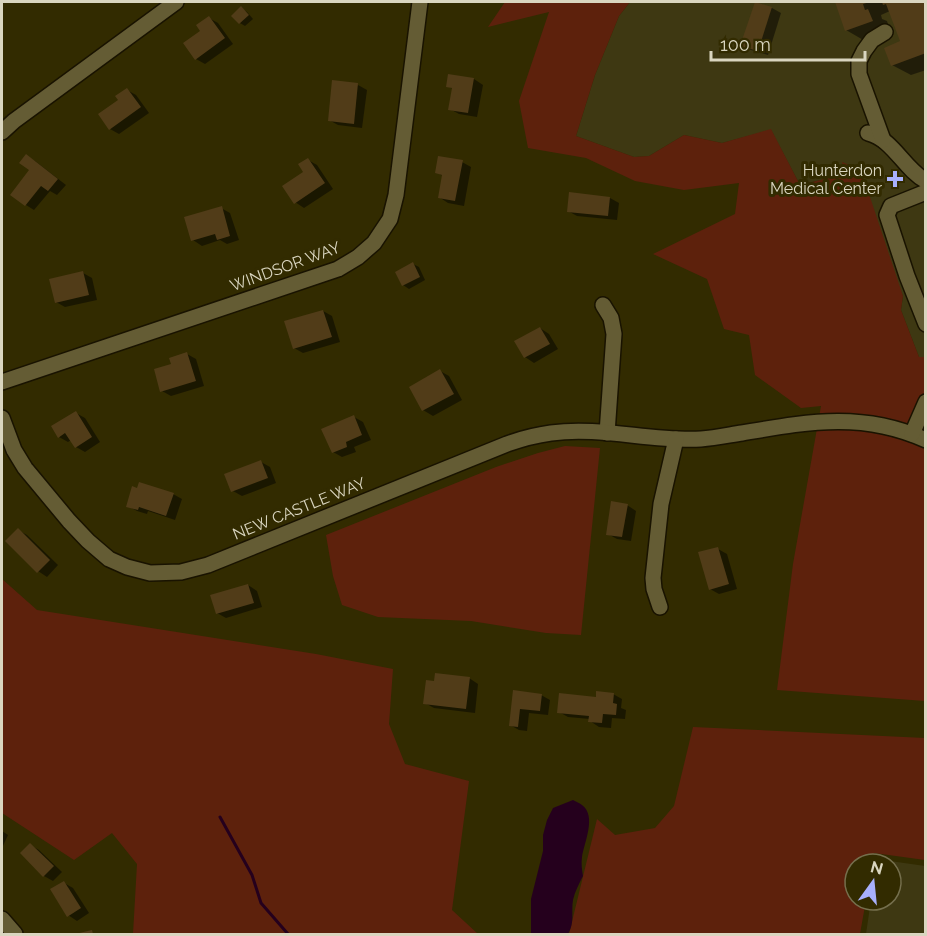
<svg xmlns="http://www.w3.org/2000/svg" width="927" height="936" viewBox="0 0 927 936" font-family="Raleway,sans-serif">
<rect width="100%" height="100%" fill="#322b00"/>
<g fill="#3e3812">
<polygon points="630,2 925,2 925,357 919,357 901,310 903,296 843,162 845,174 800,185 771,130 722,143 684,135 649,156 634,157 576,136 595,75 619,16"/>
<polygon points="876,859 925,866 925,934 866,934 871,900 891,900 891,864 875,864"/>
</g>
<g fill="#5d210c">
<polygon points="505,2 630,2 619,16 595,75 576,136 634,157 649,156 684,135 722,143 771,129 800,185 845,174 842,162 861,170 903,296 901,310 919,357 925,357 925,701 777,690 793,564 821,406 801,408 755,375 749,335 724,329 707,279 653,254 735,214 739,183 684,190 635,181 586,158 528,148 519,101 549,12 488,27"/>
<polygon points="565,446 600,448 581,635 546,633 471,621 378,617 342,605 333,576 326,535 496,467 538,453"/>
<polygon points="2,579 37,610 316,654 393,669 389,724 405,764 469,781 452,910 478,934 133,934 137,864 112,833 74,860 2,813"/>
<polygon points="693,727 925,738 925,860 874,853 872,864 855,864 855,900 866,900 860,934 569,934 597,819 615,835 655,828 674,806"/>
</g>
<path fill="#25001d" d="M573,800C576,802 580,803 582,805C597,816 584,843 582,857C581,864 582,870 583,876C579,884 575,891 573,900C571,912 575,923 568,934H531V899L543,851V835L547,820L553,808Z"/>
<g fill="#0007">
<polygon points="836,2 926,2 926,70 911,75 892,65 902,42 890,11 881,15 882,19 887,21 890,31 865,41 846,30"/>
<polygon points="756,3 772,8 781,13 768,55 751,50 742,45"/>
<polygon points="241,8 247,12 253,19 245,26 240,23"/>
<polygon points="209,18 218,23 233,44 205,64 196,59 202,31"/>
<polygon points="474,79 483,85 477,117 459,114 450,109 453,89 448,86"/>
<polygon points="358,85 367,90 362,128 338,125 329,120"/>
<polygon points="127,90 136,95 149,113 119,134 110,129 120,101"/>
<polygon points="26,156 35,161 66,185 57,195 50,191 34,210 26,205 31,170"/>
<polygon points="308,160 317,165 333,189 304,208 295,202"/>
<polygon points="462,162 471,167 464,206 448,203 439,197 443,176 436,172"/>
<polygon points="570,194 610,198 619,203 617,220 577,216 568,211"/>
<polygon points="221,208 230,213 239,240 227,244 220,240 202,246 193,240"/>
<polygon points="413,264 419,267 425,280 409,289 403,285"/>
<polygon points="83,273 92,278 97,300 65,307 56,302"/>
<polygon points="323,311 332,316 340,342 303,353 294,348"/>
<polygon points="540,328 549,334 558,349 534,363 525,357"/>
<polygon points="187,354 196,359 204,386 171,396 162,391 172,365"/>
<polygon points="440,371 449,376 462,400 433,416 423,410 411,387"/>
<polygon points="76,413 85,418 100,442 85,452 76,447 71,440 68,442 59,437"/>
<polygon points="354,417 363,422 371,440 354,447 356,452 342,457 333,452"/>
<polygon points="261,462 270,467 276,483 242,496 233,491"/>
<polygon points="173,494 182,499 175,520 148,511 147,514 137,511 128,506"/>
<polygon points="627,505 636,511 631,541 617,539 608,534"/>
<polygon points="18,530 27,535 58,565 47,577 38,571"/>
<polygon points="718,549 727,554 737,589 719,594 710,589"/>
<polygon points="248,585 257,591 262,607 226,618 217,613"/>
<polygon points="469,678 478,684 475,713 434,708 425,703"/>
<polygon points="514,692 541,695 550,700 548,715 529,713 527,731 519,730 510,725"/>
<polygon points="613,694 622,699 621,708 626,710 625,719 612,718 611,728 599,727 590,721 590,719 568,717 559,712 597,698"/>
<polygon points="2,831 8,835 2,848"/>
<polygon points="30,845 39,850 62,872 53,881 44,876"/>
<polygon points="64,883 73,888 89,913 77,921 68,915"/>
</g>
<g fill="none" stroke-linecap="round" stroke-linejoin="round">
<polyline stroke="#25001d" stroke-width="3" points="220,817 252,875 261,903 288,934"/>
</g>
<g fill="#513c18">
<polygon points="755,2 772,7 758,51 740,46"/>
<polygon points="835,2 870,2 863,4 865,10 868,9 873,21 845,31"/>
<polygon points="882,2 926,2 926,53 891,66 884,48 900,41 886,4 883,5"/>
<polygon points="241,6 249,15 239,24 231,16"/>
<polygon points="209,16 225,38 195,60 183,43 200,31 196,25"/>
<polygon points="448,74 474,78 468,113 448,110 452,88 446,87"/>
<polygon points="332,80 358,83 354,124 328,121"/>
<polygon points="127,88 141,107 109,130 98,114 118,100 115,96"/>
<polygon points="26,154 58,179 48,191 41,186 25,206 10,195 29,170 19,163"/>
<polygon points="438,156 463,160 455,201 438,198 442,175 435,173"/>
<polygon points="308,158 325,183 294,204 282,186 303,172 298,164"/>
<polygon points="569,192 610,197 608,216 567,212"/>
<polygon points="222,206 230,236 217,240 215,234 191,241 184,217"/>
<polygon points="413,262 420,277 402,286 395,272"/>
<polygon points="83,271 89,295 55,303 49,279"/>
<polygon points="323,310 332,337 293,349 284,321"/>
<polygon points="540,327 550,344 524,358 514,341"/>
<polygon points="187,352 196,381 160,392 154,369 171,364 169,358"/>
<polygon points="440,369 454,394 422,411 409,387"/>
<polygon points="76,411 92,437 75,448 65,433 58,438 51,426"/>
<polygon points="354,415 362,435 346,442 347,447 332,453 321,429"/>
<polygon points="261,460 268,478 231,492 224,474"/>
<polygon points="139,482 174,493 166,516 139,507 138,510 126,507 132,486 137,488"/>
<polygon points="611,501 628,504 622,537 606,535"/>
<polygon points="18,528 50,560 37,573 5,541"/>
<polygon points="718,547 729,584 709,590 698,552"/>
<polygon points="248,584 254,603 216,614 210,595"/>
<polygon points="435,673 470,677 466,709 423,704 426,680 434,681"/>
<polygon points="513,690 542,694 540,711 520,709 518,727 509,726"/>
<polygon points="596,691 614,693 613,703 617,704 616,715 603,714 602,723 588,722 589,716 557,713 559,693 596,697"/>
<polygon points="30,843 54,866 43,877 20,853"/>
<polygon points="64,881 81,908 67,917 50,889"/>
<polygon points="92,930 93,934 75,934"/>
</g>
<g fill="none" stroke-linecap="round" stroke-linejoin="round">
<g stroke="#191300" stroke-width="18">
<g id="minor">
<polyline points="2,132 14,121 176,2"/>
<path d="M868,133C893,139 904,169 926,181"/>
<polyline points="883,140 859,74 859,61 864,51 872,40 885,32"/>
<polyline points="926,192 891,206 887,215 907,276 926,324"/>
<polyline points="603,305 611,318 614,334 607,433"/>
<polyline points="2,382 338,269 358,257 374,243 390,219 396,195 420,2"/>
<path d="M2,418L14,450L25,468L69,521L88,541L109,559L127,567L150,573L181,572L208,565L507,444C521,439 536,435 551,433C601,426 651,442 701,439C715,438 729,435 742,433C807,422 862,411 926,440"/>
<polyline points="912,434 926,402"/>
<polyline points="660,607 654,589 653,578 661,504 676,439"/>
<polyline points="2,919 15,934"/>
</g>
</g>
<use href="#minor" stroke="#645c34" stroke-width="15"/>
</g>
<path fill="#a8b0fc" stroke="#322b00" stroke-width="2" d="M892 170h6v6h6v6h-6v6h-6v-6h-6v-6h6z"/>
<g text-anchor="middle" stroke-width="6" stroke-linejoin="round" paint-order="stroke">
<g font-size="16" fill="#dad6c0" stroke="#322b00" text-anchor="end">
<text x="882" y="176">Hunterdon<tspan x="882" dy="18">Medical Center</tspan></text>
</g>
<g font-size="16" fill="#dad6c0" stroke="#322b00">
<text transform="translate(285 266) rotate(-20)" y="6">WINDSOR WAY</text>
<text transform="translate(299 508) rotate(-22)" y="6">NEW CASTLE WAY</text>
</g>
</g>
<rect width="927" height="936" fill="none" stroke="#dad6c0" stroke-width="6"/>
<g transform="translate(873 882) rotate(15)"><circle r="28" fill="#322b00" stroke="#756f4d" stroke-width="1.5"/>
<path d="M0-4.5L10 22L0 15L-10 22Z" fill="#a8b0fc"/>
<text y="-9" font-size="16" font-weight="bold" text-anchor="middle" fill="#dad6c0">N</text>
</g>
<path d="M711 51v9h154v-9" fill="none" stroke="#dad6c0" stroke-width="3"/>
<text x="720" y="51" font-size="18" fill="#dad6c0" stroke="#322b00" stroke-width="4.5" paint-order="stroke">100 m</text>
</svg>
